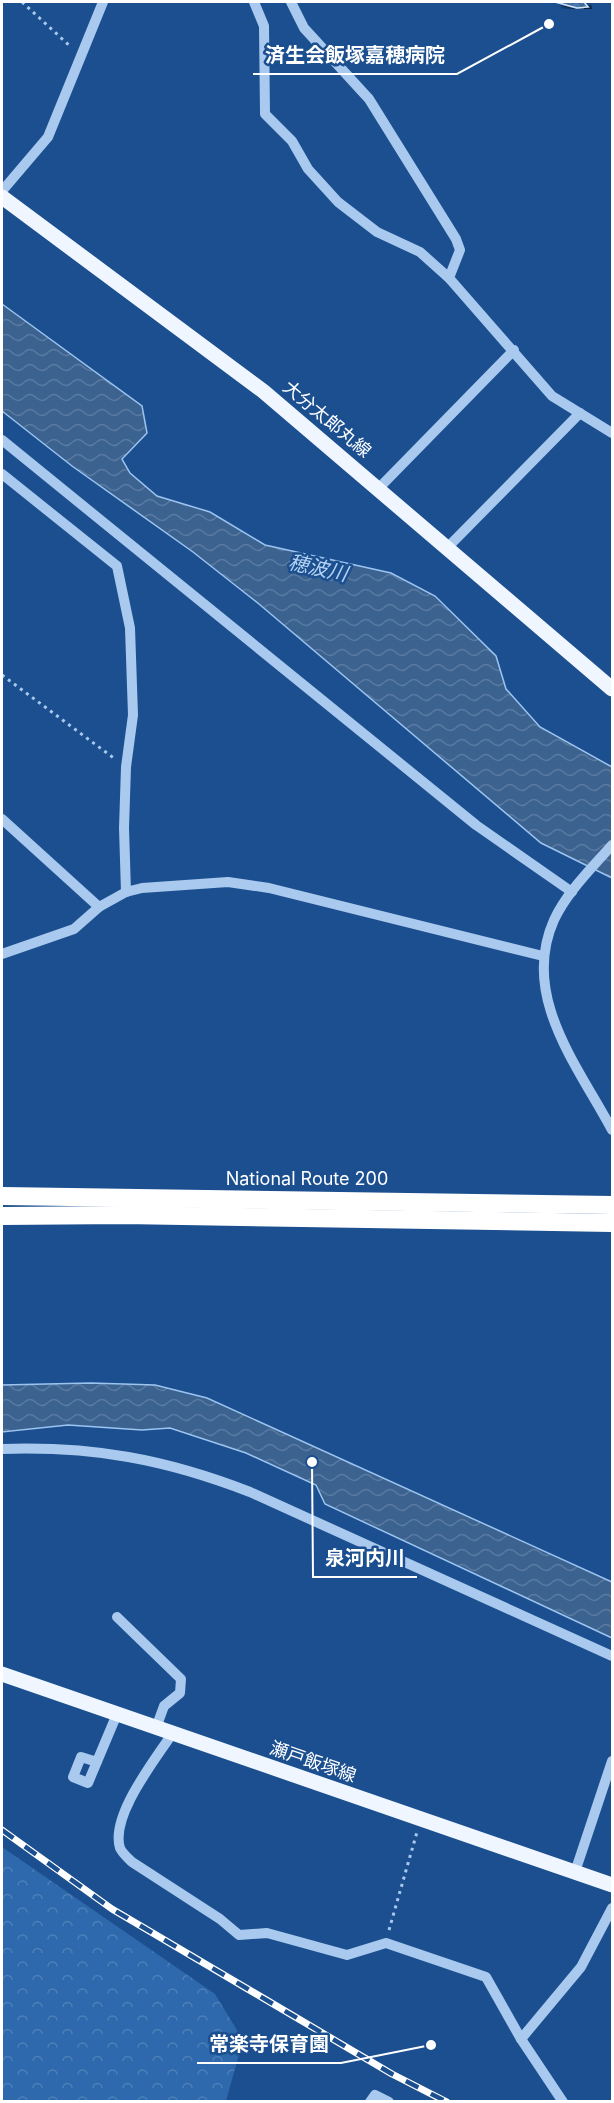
<svg xmlns="http://www.w3.org/2000/svg" width="614" height="2103" viewBox="0 0 614 2103" font-family="Inter,'Noto Sans JP',sans-serif">
<defs>
<pattern id="forest-crowns" width="20" height="18" patternUnits="userSpaceOnUse" patternTransform="scale(1.5)"><rect width="20" height="18" fill="#2e69ad"/><path d="M2 6a3 3 0 1 1 6 0M12 15a3 3 0 1 1 6 0" fill="none" stroke="#4d80b9"/></pattern>
<pattern id="water-waves" width="16" height="10" patternUnits="userSpaceOnUse" patternTransform="scale(1.5)"><rect width="16" height="10" fill="#3c6290"/><path d="M0 5q4-4 8 0t8 0" fill="none" stroke="#597aa1"/></pattern>
<pattern id="building-cross-hatch" width="8" height="8" patternUnits="userSpaceOnUse" patternTransform="scale(1.5)"><rect width="8" height="8" fill="#4478b7"/><path d="M0 0l8 8M0 8l8-8" fill="none" stroke="#486282"/></pattern>
<filter id="shadow"><feDropShadow dx="6" dy="3.5" stdDeviation="1.5" flood-color="#0009"/></filter>
</defs>
<rect width="100%" height="100%" fill="#1b4f8f"/>
<polygon fill="url(#forest-crowns)" points="2,1847 215,1994 243,2040 226,2101 2,2101"/>
<g fill="url(#water-waves)" stroke="#9cc4f0" stroke-width="1.5">
<polygon points="2,304 142,406 147,433 122,459 130,473 157,496 210,512 265,545 391,573 435,596 496,656 506,689 540,727 612,767 612,878 541,843 259,604 193,552 72,466 2,411"/>
<polygon points="91,1383 155,1385 207,1398 612,1582 612,1638 325,1504 316,1485 246,1453 170,1428 142,1430 68,1425 2,1432 2,1385"/>
</g>
<polygon fill="url(#building-cross-hatch)" stroke="#cfe3fa" stroke-width="1.5" filter="url(#shadow)" points="555,2 584,2 588,7 577,8"/>
<g fill="none" stroke-linecap="round" stroke-linejoin="round">
<g stroke="#a9c9ee" stroke-width="3" stroke-dasharray="3 4.5" stroke-linecap="butt">
<polyline points="22,2 71,47"/>
<polyline points="2,675 115,759"/>
<polyline points="389,1930 417,1832"/>
</g>
<g stroke="#a9c9ee" stroke-width="10">
<polyline points="254,2 264,26 265,114 292,141 308,169 338,202 377,232 420,252 449,278 552,396 612,433"/>
<polyline points="291,2 304,28 369,99 456,239 460,250 449,278"/>
<polyline points="2,191 48,137 103,2"/>
<polyline points="2,440 476,825 572,892"/>
<polyline points="2,474 117,566 130,628 133,715 126,767 124,828 126,892"/>
<polyline points="379,488 514,350"/>
<polyline points="448,547 580,413"/>
<polyline points="2,819 99,907"/>
<path d="M612,845C592,868 567,892 554,920C520,996 578,1066 612,1130"/>
<polyline points="2,954 74,929 99,907 126,892 142,888 228,882 269,888 543,956"/>
<path d="M2,1449C93,1446 165,1459 250,1492L612,1656"/>
<polyline points="117,1617 181,1679 180,1693 164,1706 156,1728"/>
<path d="M172,1734C155,1760 110,1816 120,1848C122,1853 128,1858 132,1862L220,1919L239,1935L267,1933L347,1955L386,1943L486,1977L521,2039L563,2102"/>
<polyline points="97,1762 81,1757 73,1777 88,1783 117,1714"/>
<polyline points="575,1872 612,1761"/>
<polyline points="521,2039 581,1967 612,1908"/>
<polyline points="370,2102 375,2095 389,2102"/>
</g>
<g stroke="#f0f6ff" stroke-width="15">
<polyline points="2,197 263,391 612,689"/>
<polyline points="2,1674 612,1885"/>
</g>
<g stroke="#fff" stroke-width="18">
<polyline points="2,1196 612,1205"/>
<polyline points="2,1216 124,1215 612,1223"/>
</g>
<g stroke="#fff" stroke-width="7">
<polyline id="rail" points="2,1830 112,1909 392,2074 447,2102"/>
</g>
<use href="#rail" stroke="#1b4f8f" stroke-width="4.5" stroke-dasharray="14" stroke-linecap="butt"/>
</g>
<g text-anchor="middle" stroke-width="5" stroke-linejoin="round" paint-order="stroke">
<g font-size="18" fill="#fff" stroke="#1b4f8f">
<text transform="translate(327 419) rotate(40)" y="6">大分太郎丸線</text>
<text x="307" y="1185">National Route 200</text>
<text transform="translate(313 1762) rotate(19)" y="6">瀬戸飯塚線</text>
</g>
<g font-size="20" font-style="italic" fill="#b5d3f5" stroke="#1b4f8f">
<text transform="translate(318 568) rotate(12)" y="7">穂波川</text>
</g>
</g>
<path fill="none" stroke="#fff" stroke-width="2" d="M549 24L457 74H253M312 1462L313 1577H417M431 2045L341 2063H197"/>
<g fill="#fff" stroke="#1b4f8f" stroke-width="2">
<circle cx="549" cy="24" r="6"/>
<circle cx="312" cy="1462" r="6"/>
<circle cx="431" cy="2045" r="6"/>
</g>
<g font-size="20" text-anchor="middle" font-weight="bold" fill="#fff" stroke="#1b4f8f" stroke-width="5" stroke-linejoin="round" paint-order="stroke">
<text x="355" y="62">済生会飯塚嘉穂病院</text>
<text x="365" y="1565">泉河内川</text>
<text x="269" y="2051">常楽寺保育園</text>
</g>
<rect width="614" height="2103" fill="none" stroke="#ffffff" stroke-width="6"/>
</svg>
